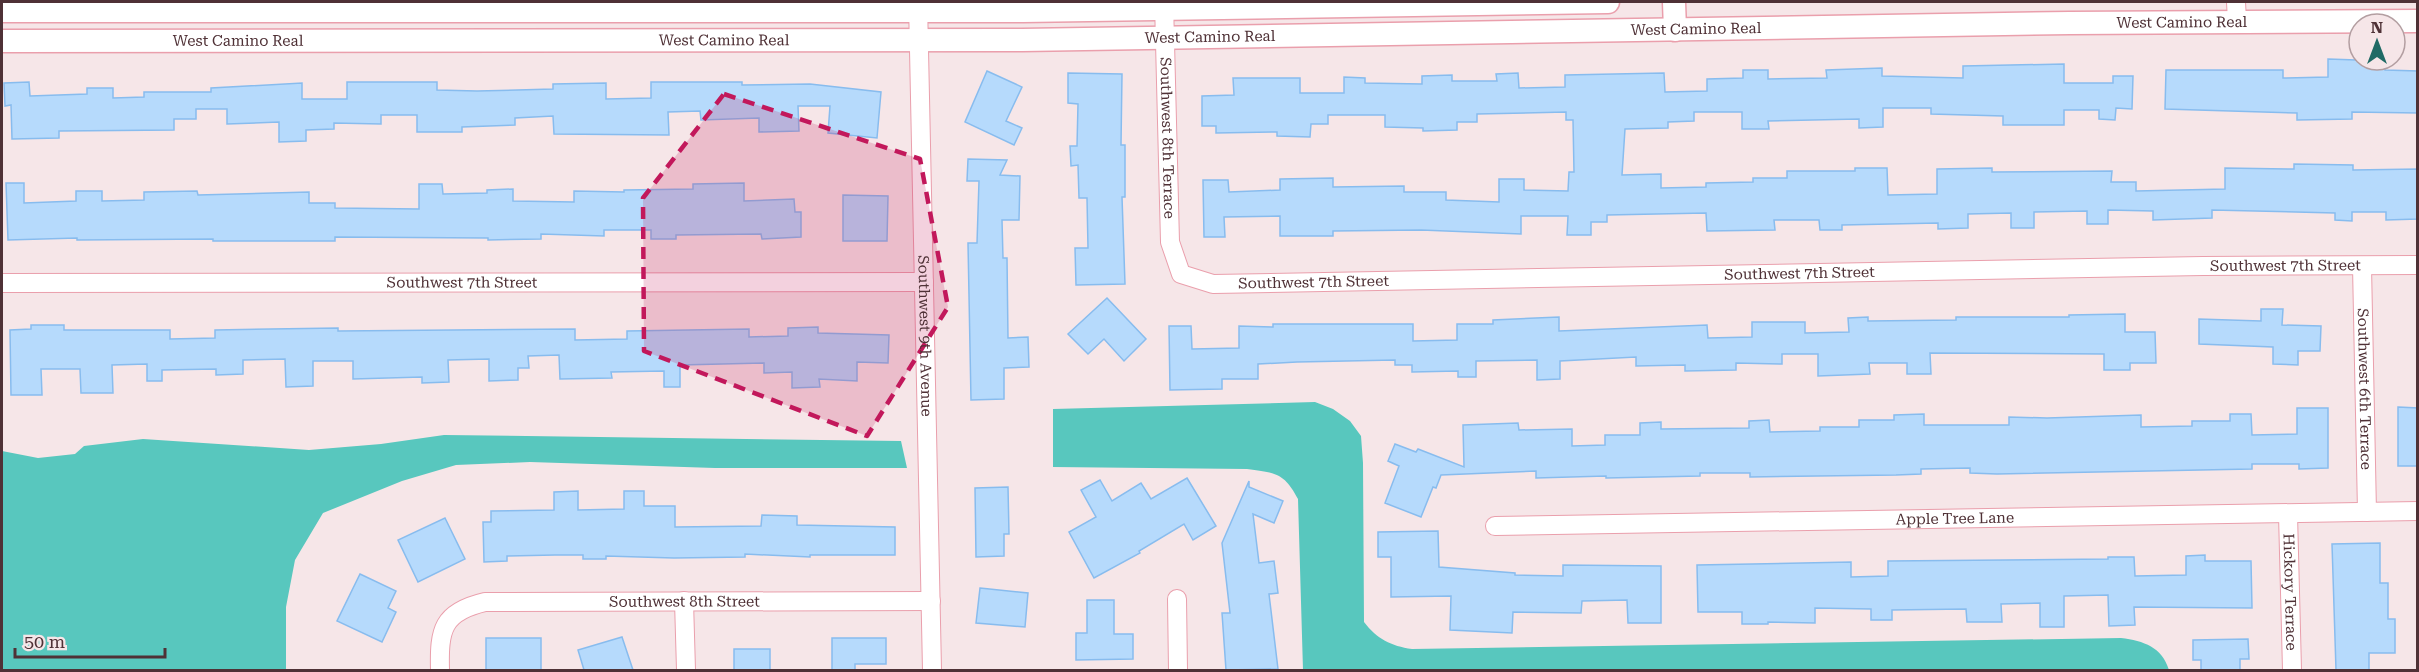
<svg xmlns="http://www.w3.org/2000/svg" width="2419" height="672" viewBox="0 0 2419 672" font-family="'Roboto Serif',serif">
<rect width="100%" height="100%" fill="#f6e6e8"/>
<g fill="#58c7be">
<path d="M1315,402L1333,409L1350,421L1361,436L1363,463L1364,622C1377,639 1391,646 1412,649L2121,638C2144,641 2162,647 2169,670H1303L1298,499C1284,472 1275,473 1247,469L1053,467V409Z"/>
<polygon points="444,435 901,441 907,468 715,468 530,462 456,465 402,481 323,513 295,560 286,607 286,670 2,670 2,451 38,458 75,454 84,446 143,439 309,450 381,444"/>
</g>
<g fill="#b6dafc" stroke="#88bcee" stroke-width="1.5">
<polygon points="2328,59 2385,61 2385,70 2418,71 2418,113 2352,112 2352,119 2297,120 2297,113 2165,109 2166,70 2283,70 2283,78 2328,77"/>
<polygon points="2064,64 2064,83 2113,83 2113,76 2133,76 2132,109 2116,108 2115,120 2099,119 2099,110 2064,110 2064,125 2003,125 2003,116 1931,114 1931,108 1883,108 1883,127 1859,128 1859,119 1768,121 1769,129 1742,129 1742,112 1694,112 1694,121 1668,122 1668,128 1625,129 1622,175 1661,174 1661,188 1706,187 1706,183 1753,182 1753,178 1787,178 1787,171 1855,171 1855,168 1887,168 1888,195 1937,194 1937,169 1992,168 1992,172 2112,171 2111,182 2136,182 2136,191 2225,189 2225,168 2294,169 2294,164 2353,165 2353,170 2418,169 2418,219 2386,220 2386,212 2352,212 2352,221 2335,220 2335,213 2212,210 2212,218 2153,220 2153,211 2108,210 2108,224 2087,224 2087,211 2034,212 2034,228 2011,228 2011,213 1968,214 1968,228 1938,229 1938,223 1842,225 1842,230 1820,230 1819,220 1774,220 1775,230 1707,231 1706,213 1607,215 1607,222 1591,222 1591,235 1567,235 1568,216 1521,216 1521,234 1421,230 1333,231 1333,236 1280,236 1280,216 1224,217 1225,237 1204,237 1203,180 1228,180 1229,192 1280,190 1280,179 1333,178 1333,187 1404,186 1404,192 1446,192 1446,200 1499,202 1499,179 1524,179 1524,190 1568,191 1569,172 1574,172 1573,120 1566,120 1566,112 1477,114 1477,122 1457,122 1457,130 1423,131 1423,128 1385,127 1385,115 1328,115 1328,124 1311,124 1310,137 1277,136 1277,132 1216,133 1216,126 1202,126 1202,96 1234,95 1233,78 1300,78 1300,93 1344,93 1344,77 1365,78 1365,83 1422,84 1422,76 1452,75 1452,81 1497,81 1496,74 1518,73 1519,88 1565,87 1565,75 1664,73 1665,92 1707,91 1707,79 1743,78 1743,70 1768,70 1768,79 1827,78 1826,70 1882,68 1882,76 1963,78 1963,66"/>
<polygon points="987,71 1022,87 1006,121 1022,128 1014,145 965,122"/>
<polygon points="1068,73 1122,74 1121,145 1125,145 1125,197 1122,197 1125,284 1076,285 1075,248 1088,248 1087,198 1079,198 1078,165 1071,166 1070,146 1077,146 1078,104 1068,103"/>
<polygon points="29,82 30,96 87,94 87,88 113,88 113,98 144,97 144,92 211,92 211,88 302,83 302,99 347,99 347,82 437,82 437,90 477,91 553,89 553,84 606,83 606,99 651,98 651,82 742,82 742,85 810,84 881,92 877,138 828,133 830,106 798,106 799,131 759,132 759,118 701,120 700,111 668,112 669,135 554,134 553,116 515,118 515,125 462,127 462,132 417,132 417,115 381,115 381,124 334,123 334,129 306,130 306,141 279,142 279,122 227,124 227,109 196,109 196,119 174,119 174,130 59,131 59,138 12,139 11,105 5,106 4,83"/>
<polygon points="968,159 1007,160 1000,175 1020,176 1019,220 1002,220 1003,258 1007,258 1008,338 1028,337 1029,367 1004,368 1004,399 971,400 968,243 977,243 979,181 967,181"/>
<polygon points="6,183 24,183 24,203 76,201 76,191 102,191 102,201 144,200 144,192 197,191 198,195 309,192 309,203 335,203 335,208 419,209 419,184 442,184 443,194 487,193 487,190 513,189 513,201 574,202 574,191 624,192 624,190 693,189 693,184 744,183 744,201 794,199 795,212 801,212 801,237 762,239 761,234 676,235 676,239 651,239 651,230 604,230 604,236 541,234 541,239 488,240 488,238 335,237 335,241 213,241 213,239 77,240 77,238 8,240"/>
<polygon points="843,195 888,196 887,241 843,241"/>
<polygon points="1107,298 1146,339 1124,361 1104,339 1088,354 1068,334"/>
<polygon points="2261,309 2283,309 2282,325 2321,326 2320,351 2298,351 2298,365 2273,364 2273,347 2199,344 2199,319 2261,321"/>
<polygon points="2125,314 2125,332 2155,332 2156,363 2130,363 2130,370 2104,370 2104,354 1930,353 1931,374 1907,374 1907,363 1869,363 1870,374 1818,376 1818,354 1782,354 1782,364 1736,363 1736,370 1685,371 1685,365 1636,366 1636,357 1560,361 1560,379 1537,380 1537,360 1476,361 1476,377 1458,377 1458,371 1412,372 1412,365 1395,365 1395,360 1297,362 1258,364 1258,379 1222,379 1222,389 1170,390 1169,326 1191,326 1192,349 1239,348 1239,326 1273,327 1273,324 1413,324 1413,341 1457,340 1457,324 1493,324 1493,320 1559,317 1559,331 1707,325 1708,338 1752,337 1752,322 1805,322 1805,333 1849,332 1848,318 1868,317 1868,321 1956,320 1956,317 2069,317 2069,315"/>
<polygon points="31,325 64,325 64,330 170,330 170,339 215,338 215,330 338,328 338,331 575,329 575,340 627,339 627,331 749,329 749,337 788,336 788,328 818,327 818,333 889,335 888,363 857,362 857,381 819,379 820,387 792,388 792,372 764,373 764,363 680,365 680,387 664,387 664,371 611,372 612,378 560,379 559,355 528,356 529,368 518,368 518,380 489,381 489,359 448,360 449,382 422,383 422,377 353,379 353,361 313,361 313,386 286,387 285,359 243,360 243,374 216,375 216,369 162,370 162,381 147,381 147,364 112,365 113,393 81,393 80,369 41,369 42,395 11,395 10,330 31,329"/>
<polygon points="2398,407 2418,408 2418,466 2398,466"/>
<polygon points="2297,408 2328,408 2328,468 2299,469 2299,464 2252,464 2252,469 1997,474 1970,473 1970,468 1921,469 1921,474 1896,475 1750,477 1750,473 1700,473 1700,476 1606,478 1606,476 1536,478 1536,471 1441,475 1436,488 1433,487 1421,517 1385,503 1399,466 1388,461 1395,444 1416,452 1418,449 1464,467 1463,425 1518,423 1519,430 1572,429 1572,446 1605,445 1605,435 1640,435 1640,423 1661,422 1661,429 1749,428 1749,421 1769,420 1770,432 1820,431 1820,427 1859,427 1859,420 1894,420 1894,415 1924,414 1924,425 2009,425 2009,417 2047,418 2141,415 2141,427 2192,426 2192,421 2230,421 2230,414 2251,414 2252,435 2297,434"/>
<polygon points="1187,478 1216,526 1193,540 1184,524 1139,551 1140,553 1094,578 1069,532 1096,517 1081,490 1100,480 1112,501 1141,483 1151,499"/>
<polygon points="1249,481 1249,487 1283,501 1274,523 1253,514 1259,563 1274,561 1278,593 1269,594 1278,669 1226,670 1222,613 1230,613 1222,543"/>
<polygon points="1008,487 1009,534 1004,534 1004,556 976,557 975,488"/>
<polygon points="578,491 578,510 624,509 624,491 644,491 644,506 675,506 675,527 761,526 762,515 797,516 797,525 895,527 895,555 810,555 810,557 745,554 745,557 674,558 606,556 606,559 583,559 583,555 555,555 507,556 507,561 484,562 483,522 491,522 491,511 554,510 554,492"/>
<polygon points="445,518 465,559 418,582 398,540"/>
<polygon points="1438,531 1439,567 1515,573 1515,575 1563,576 1563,565 1661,566 1661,623 1628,623 1627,600 1582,601 1581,613 1513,612 1512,633 1450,630 1451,596 1391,597 1391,557 1378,557 1378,532"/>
<polygon points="2380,543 2380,583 2388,583 2388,619 2395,619 2395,653 2369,653 2369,670 2336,670 2332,544"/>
<polygon points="2205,555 2205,561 2251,561 2252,608 2134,607 2135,625 2109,626 2108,595 2064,596 2064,627 2040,627 2040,603 2001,604 2002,622 1967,622 1966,609 1892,610 1892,620 1871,620 1871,609 1815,608 1815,623 1768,622 1768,624 1742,624 1742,612 1698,612 1697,565 1851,562 1851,577 1888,576 1888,561 2108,559 2108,557 2134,557 2135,576 2186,575 2186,556"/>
<polygon points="360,574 396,591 388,608 396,612 382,642 337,621"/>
<polygon points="980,588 1028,593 1025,627 976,623"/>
<polygon points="1087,600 1114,600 1114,634 1133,634 1133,659 1076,660 1076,633 1087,633"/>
<polygon points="622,637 633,670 584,670 578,650"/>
<rect x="486" y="638" width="55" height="32"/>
<polygon points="832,638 886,638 886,664 855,664 855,670 832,670"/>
<polygon points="2248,639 2249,659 2240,659 2240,670 2201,670 2201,660 2193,660 2193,640"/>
<rect x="734" y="649" width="36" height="21"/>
</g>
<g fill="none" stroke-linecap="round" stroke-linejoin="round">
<g stroke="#ea9fac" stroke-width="20">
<g id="minor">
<path id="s1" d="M918,2L932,670"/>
<path id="s2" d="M1164,2L1170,242L1181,274L1213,284L2203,266L2418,265"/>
<polyline points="2236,2 2237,21"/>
<path id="s3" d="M2362,266L2367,512"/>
<path id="s4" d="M2,283L924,282"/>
<path id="s5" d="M2288,514L2292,670"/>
<path id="s6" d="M1495,526L2418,511"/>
<polyline points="1177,599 1178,670"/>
<polyline points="684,601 686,670"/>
<path id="s7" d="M440,670C439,630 442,612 485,602L931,601"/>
</g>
</g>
<g stroke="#ea9fac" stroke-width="25">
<g id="tertiary">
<polyline points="1674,2 1675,30"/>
<polyline points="2,11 1023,11 1608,2"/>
<path id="s8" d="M2,41L1022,40L2070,23L2418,21"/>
</g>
</g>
<use href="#minor" stroke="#fff" stroke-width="18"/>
<use href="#tertiary" stroke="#fff" stroke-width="22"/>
</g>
<path fill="#c2185b" fill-opacity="0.2" stroke="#c2185b" stroke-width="4.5" stroke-dasharray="12 8" stroke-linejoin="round" d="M724,94L920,159L948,307L867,436L644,351L643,198Z"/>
<g text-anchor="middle" stroke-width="5" stroke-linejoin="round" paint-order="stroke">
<g font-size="15" fill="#4f3136" stroke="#f6e6e8">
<text dy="5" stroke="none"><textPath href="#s8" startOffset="2180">West Camino Real</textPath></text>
<text dy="5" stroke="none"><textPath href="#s8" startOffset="1694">West Camino Real</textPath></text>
<text dy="5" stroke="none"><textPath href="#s8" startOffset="1208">West Camino Real</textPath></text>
<text dy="5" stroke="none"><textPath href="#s8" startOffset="722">West Camino Real</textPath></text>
<text dy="5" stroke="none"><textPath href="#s8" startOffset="236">West Camino Real</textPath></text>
<text dy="5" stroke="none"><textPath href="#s2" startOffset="136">Southwest 8th Terrace</textPath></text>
<text dy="5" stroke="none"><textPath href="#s2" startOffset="1380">Southwest 7th Street</textPath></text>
<text dy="5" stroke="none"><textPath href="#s2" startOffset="894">Southwest 7th Street</textPath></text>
<text dy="5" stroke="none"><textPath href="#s4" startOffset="460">Southwest 7th Street</textPath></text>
<text dy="5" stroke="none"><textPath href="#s2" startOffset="408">Southwest 7th Street</textPath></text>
<text dy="5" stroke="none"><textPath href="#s1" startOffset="334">Southwest 9th Avenue</textPath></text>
<text dy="5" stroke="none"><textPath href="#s3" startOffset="123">Southwest 6th Terrace</textPath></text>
<text dy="5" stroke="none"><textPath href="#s6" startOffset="460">Apple Tree Lane</textPath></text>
<text dy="5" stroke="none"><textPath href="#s5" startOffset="78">Hickory Terrace</textPath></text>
<text dy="5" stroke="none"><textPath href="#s7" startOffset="292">Southwest 8th Street</textPath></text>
</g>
</g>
<rect width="2419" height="672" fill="none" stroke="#4f3136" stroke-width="6"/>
<g transform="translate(2377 42)"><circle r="28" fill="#f6e6e8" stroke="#b39ea1" stroke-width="1.5"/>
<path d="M0-4.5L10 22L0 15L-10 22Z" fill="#206a65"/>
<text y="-9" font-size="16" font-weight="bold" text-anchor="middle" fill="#4f3136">N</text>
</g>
<path d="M15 648v9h150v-9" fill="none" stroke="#4f3136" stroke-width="3"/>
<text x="24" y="648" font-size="18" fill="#4f3136" stroke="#f6e6e8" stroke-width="4.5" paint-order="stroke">50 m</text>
</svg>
